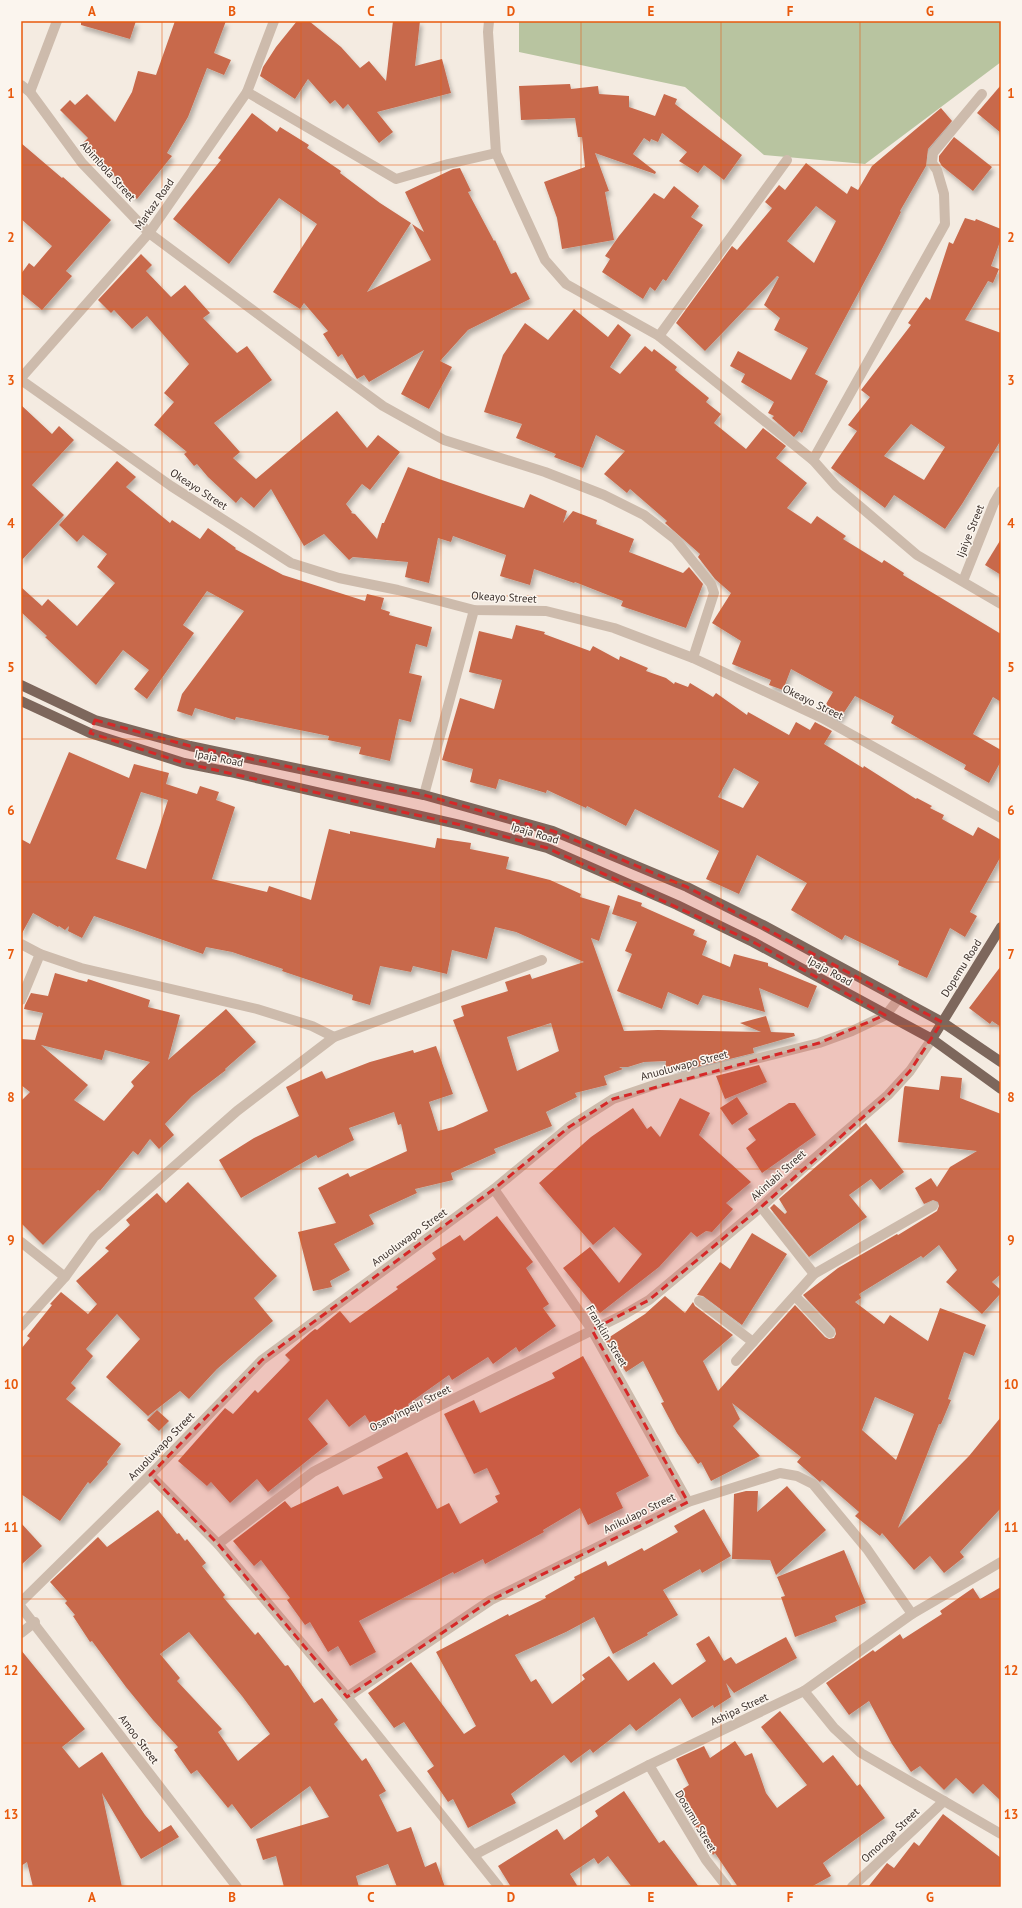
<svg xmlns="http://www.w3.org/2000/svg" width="1022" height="1908" viewBox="0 0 1022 1908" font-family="'PT Sans',sans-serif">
<defs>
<filter id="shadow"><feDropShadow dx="2.5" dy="4.5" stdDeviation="2" flood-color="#0004"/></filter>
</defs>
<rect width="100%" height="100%" fill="#f4ebe1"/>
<polygon fill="#b8c4a0" points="519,21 1001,21 1001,62 865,164 764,155 685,87 519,52"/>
<g fill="#c8694b" fill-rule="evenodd" filter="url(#shadow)">
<polygon points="81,21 136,21 130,39 81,25"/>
<polygon points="175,21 226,21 214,53 231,60 224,75 207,68 188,117 167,153 172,156 137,199 114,181 117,178 82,144 88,138 60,110 70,100 75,105 87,94 115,122 132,92 138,71 156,75"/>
<polygon points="297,21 309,21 341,47 360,68 369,61 386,81 393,21 420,21 415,66 442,59 451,93 377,112 393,132 379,143 348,104 343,109 335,100 330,104 308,79 295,99 260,76 263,67 276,47"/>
<polygon points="570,84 571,89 598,86 599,94 629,96 629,107 655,116 664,94 677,99 675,104 742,155 724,180 704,165 698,173 679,161 687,152 662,133 658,142 651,139 650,142 644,138 633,154 656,172 655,174 595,153 609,191 605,192 614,240 562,249 557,218 544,182 585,167 582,137 578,137 575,118 521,120 519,86"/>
<polygon points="1001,85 1001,133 977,113"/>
<path d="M941,108L952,121L928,149L926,166L900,211L901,212L882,249L815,374L828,381L802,433L799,431L794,437L772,418L774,416L768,413L774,402L741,382L745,374L730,366L738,351L791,380L808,348L774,330L780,318L764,305L779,277L777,276L705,351L676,323L732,246L737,250L772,208L765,202L779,185L785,190L806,163L847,194L851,186L858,190L872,166ZM816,206L836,221L814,263L787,241Z"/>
<polygon points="252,113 277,132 280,127 309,145 307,148 341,171 340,173 380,203 411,223 367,292 431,260 412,224 424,232 405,192 453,169 460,168 471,191 468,192 494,241 495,240 511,274 516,272 530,299 468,330 440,361 452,367 429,409 401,394 424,350 369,382 364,375 357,379 342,354 338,357 323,334 328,331 304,303 300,309 273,292 317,224 279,198 229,264 173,219 221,160 218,158"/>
<polygon points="954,137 992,167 973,191 942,166 939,161 939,156"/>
<polygon points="21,143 62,178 63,177 111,220 66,271 72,276 42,310 21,293 21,274 29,263 34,267 52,246 21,219"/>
<polygon points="674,186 699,206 691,217 703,225 666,281 663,279 655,291 650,287 643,299 602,272 610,259 605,256 619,236 654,193 664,199"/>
<path d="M965,218L975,221L976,219L1001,229V239L991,266L999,269L993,283L988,281L965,320L1001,333V440L962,504L945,529L894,495L885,508L831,468L857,431L848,425L870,397L861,390L911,325L908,323L926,297L930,300L949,242L953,244ZM911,424L945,447L924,480L884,456Z"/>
<polygon points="141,254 152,265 146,271 171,297 185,285 210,313 203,318 237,353 247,346 272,380 214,423 240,452 233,458 256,479 337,411 367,448 378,435 400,452 370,490 362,484 346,504 352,512 351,513 355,514 377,539 382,523 384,523 408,467 439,479 524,508 530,494 567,511 563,523 573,511 597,520 596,524 634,539 629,552 683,573 689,567 703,584 686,628 621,606 623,601 575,582 574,583 534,569 530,585 500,576 506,555 453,536 451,542 438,538 429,583 405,577 408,562 353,557 349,560 324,534 304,546 271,489 254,508 241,497 236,503 208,477 197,464 194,466 184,454 187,452 154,425 174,402 164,393 189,364 147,316 132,329 114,310 111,313 98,300"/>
<polygon points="574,309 608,337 618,324 631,335 610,367 620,374 645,346 652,352 654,349 677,367 675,370 709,398 706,402 721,414 714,423 746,449 763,428 786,446 776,458 807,483 787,508 811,524 817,516 846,536 843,539 882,563 884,560 904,573 903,575 1001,634 1001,702 993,697 973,734 1001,750 1001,761 989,783 964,769 966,765 891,723 894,716 855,696 839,720 822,711 833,692 791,669 783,690 769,685 771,680 732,664 741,641 712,623 731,593 715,579 698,557 700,554 665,523 667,521 630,489 627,493 604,474 625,451 596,435 583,468 554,457 556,454 516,438 522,424 484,412 503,355 525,323 548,340"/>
<polygon points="21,405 52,434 59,426 74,440 32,485 64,515 21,561"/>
<polygon points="117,461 136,477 126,487 170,523 172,520 200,539 208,528 236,548 235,549 283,575 365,601 367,594 384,598 381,609 390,612 389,615 432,627 427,647 416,644 409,673 422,676 411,722 399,719 390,761 359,754 361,747 328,740 329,736 236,717 235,720 195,708 192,716 177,711 182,694 244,611 207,591 183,625 194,633 147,699 134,689 149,670 123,650 96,685 45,637 47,636 21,612 21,587 42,606 48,599 77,626 115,583 97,567 107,554 83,535 77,542 59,525"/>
<polygon points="1001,539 1001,575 985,565"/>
<path d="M516,625L545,632L544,634L590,651L593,646L619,660L620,656L648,668L646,671L666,678L674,684L675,682L688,687L690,683L713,697L716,693L747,715L748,712L789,735L796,722L810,730L815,722L832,731L824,744L863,768L864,766L916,799L917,798L932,806L930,808L944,815L942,819L973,836L978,827L1001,840V856L970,912L977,916L965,937L950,928L927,978L898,965L899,961L845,935L842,940L791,910L807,883L757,855L739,894L706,879L719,851L635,809L626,826L587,806L586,808L547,790L546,793L499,779L496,789L470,782L473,769L442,760L460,698L494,709L502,680L469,672L479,631L512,639ZM734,768L759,782L743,808L718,797Z"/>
<path d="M69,752L129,778L134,764L169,773L166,784L197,794L200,786L219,792L216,800L235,807L212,879L267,892L269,886L311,900L329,829L350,834V831L435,848L437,838L471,843L470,849L509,857L506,869L550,880L581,894L580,897L610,906L599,941L591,938L624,1031L658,1030L761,1032L740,1023L766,1016L771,1032L794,1033L795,1036L753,1048L754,1053L689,1069L665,1068L666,1061L644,1062L628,1067H619L623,1069L604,1076L607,1085L575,1093L577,1097L546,1112L552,1126L494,1149L496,1153L451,1173L453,1180L415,1189L417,1193L369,1215L374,1224L334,1244L350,1270L330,1281L332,1287L313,1291L298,1232L336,1223L318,1188L348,1173L350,1177L407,1151L401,1124L398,1125L394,1112L349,1128L354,1140L318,1158L316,1155L241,1198L219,1160L254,1138L299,1116L286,1087L322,1071L326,1079L370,1062L413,1050L414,1053L436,1046L453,1094L429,1102L438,1131L453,1127L488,1111L453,1020L464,1016L461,1006L508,991L505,982L530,974L532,979L584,962L516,932L495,927L487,959L452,950L447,974L413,966L411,972L380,966L370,1005L352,1000L353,995L282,971L283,969L232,952L206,947L203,954L94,916L82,938L68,931L69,926L65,930L59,926L58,927L33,913L21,935V839L30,844ZM141,792L168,800L146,869L116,859ZM551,1023L559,1051L517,1071L507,1037Z"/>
<polygon points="618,895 642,903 641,906 695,930 693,935 707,941 702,955 730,967 734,954 768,963 768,966 817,986 808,1008 759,988 765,1012 703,995 698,1005 668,992 662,1009 617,991 632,954 625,951 637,922 612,914"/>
<polygon points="1001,966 1001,1027 992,1021 990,1024 969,1008"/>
<path d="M55,973L87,982L88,979L150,1000L148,1007L180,1015L168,1060L226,1009L256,1042L225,1069L226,1070L192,1096L165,1124L174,1135L159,1149L150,1139L138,1155L133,1151L100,1191L98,1190L43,1245L21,1223V1101L30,1092L21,1085V1039L35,1040L43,1013L24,1009L25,1005L31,993L48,996ZM41,1045L102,1060L105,1050L150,1062L131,1082L134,1086L104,1121L74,1100L88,1085Z"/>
<polygon points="759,1065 767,1082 725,1099 716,1076"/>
<path d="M941,1076L962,1078L960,1098L1001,1114V1274L992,1282L1001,1290V1293L982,1314L946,1282L957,1270L939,1245L923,1258L921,1256L859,1294L861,1298L855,1302L884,1324L890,1315L928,1341L940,1308L986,1325L974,1356L964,1352L948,1399L951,1400L941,1424H939L898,1528L969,1456L1001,1417V1508L960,1552L964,1557L944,1573L930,1556L914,1570L882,1533L880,1536L855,1516L859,1512L822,1480L820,1482L797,1462L801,1457L732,1403L740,1419L733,1426L760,1456L711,1481L701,1462L698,1464L677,1433L661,1403L664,1402L643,1361L626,1372L605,1340L645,1314L665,1296L685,1313L693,1302L695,1306L733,1335L703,1361L718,1391L795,1305L825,1337L829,1339L834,1338L836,1334L835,1329L803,1295L838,1268L897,1234L898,1235L937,1211L939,1206L938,1202L933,1200L924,1204L915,1188L931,1178L937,1187L950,1167L977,1151L898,1142L904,1088L905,1086L939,1090ZM875,1397L914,1414L896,1460L862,1430Z"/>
<polygon points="737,1097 748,1114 732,1125 720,1108"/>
<polygon points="680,1098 710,1113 699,1135 751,1182 726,1203 733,1209 712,1232 706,1231 697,1237 691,1232 659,1267 600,1313 563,1268 590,1247 619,1283 642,1254 614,1227 593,1245 539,1183 591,1137 633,1108 647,1129 651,1126 660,1137"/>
<polygon points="789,1103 795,1103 816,1135 762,1173 746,1148 756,1140 748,1129"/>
<polygon points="866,1123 904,1172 880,1190 871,1179 849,1195 867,1217 809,1257 770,1208 774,1204 785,1214 787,1212 779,1199"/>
<polygon points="188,1182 277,1276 254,1298 273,1321 217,1369 189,1399 180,1391 148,1416 106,1377 140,1339 117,1314 86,1349 93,1356 71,1383 76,1388 66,1399 121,1444 107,1462 108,1464 90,1484 88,1482 60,1521 21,1494 21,1349 30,1338 27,1336 52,1305 50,1304 61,1292 88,1314 97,1304 76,1281 109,1251 105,1248 130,1225 126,1220 157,1193 166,1203"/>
<polygon points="497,1216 533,1262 526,1268 549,1304 543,1308 556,1326 519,1352 516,1347 493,1364 488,1357 452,1380 449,1375 408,1404 409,1406 373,1428 365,1415 349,1427 327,1399 308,1419 328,1444 268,1492 257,1479 230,1503 211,1482 207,1486 178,1461 225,1408 233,1414 255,1390 258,1393 290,1360 285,1355 311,1332 315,1329 317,1330 340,1311 350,1323 398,1289 396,1287 436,1259 432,1253 460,1235 464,1241"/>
<polygon points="752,1233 787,1254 742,1325 703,1296 697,1295 720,1262 730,1269"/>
<polygon points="583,1356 649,1476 616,1493 623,1508 588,1525 580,1508 543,1530 544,1532 485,1564 483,1559 454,1574 453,1572 359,1621 376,1652 350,1666 338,1646 328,1652 310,1622 305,1625 287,1600 290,1598 261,1560 254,1566 233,1541 285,1501 291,1508 338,1486 343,1495 383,1478 377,1467 407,1452 437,1509 449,1503 460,1524 498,1502 495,1496 500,1494 487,1468 474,1474 444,1414 474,1400 480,1413 555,1378 552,1373"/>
<polygon points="157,1410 169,1421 159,1431 147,1420"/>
<polygon points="787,1486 826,1530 776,1575 770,1560 732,1559 734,1494 746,1491 758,1491 757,1512"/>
<polygon points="704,1509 731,1556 702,1573 700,1569 663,1590 678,1615 647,1633 648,1635 613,1654 594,1617 566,1632 515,1655 531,1682 536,1679 552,1704 585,1679 582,1675 609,1656 628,1681 654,1662 672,1685 706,1661 696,1644 709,1636 724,1661 731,1657 736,1664 786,1637 797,1658 734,1693 726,1683 731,1697 714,1708 713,1705 692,1718 680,1698 636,1731 630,1724 593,1753 590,1749 571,1763 564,1755 511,1794 516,1803 468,1828 453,1799 448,1802 427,1771 434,1766 404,1722 394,1728 368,1693 411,1662 464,1734 476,1726 436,1652 508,1614 509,1616 546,1598 545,1596 575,1579 574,1577 606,1561 608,1566 642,1548 644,1551 678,1532 674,1526"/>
<path d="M158,1510L177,1534L179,1533L185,1541L187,1539L206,1563L202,1566L225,1595L223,1597L255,1635L258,1632L285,1666L288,1665L314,1703L322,1698L338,1720L334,1724L362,1761L366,1758L386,1791L379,1795L397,1832L411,1827L425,1867L436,1862L445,1887H397L388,1864L356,1876L359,1887H284L276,1856L263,1860L256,1839L329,1817L310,1786L251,1829L232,1804L228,1808L197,1770L191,1774L174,1750L178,1747L153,1720L126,1687L92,1641L90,1642L73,1616L75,1615L65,1603L67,1601L50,1582L98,1537L107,1547ZM189,1632L242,1696L270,1734L238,1761L218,1732L222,1729L177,1681L180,1678L160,1654Z"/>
<polygon points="21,1523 42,1546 21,1565"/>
<polygon points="844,1550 866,1603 835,1616 837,1621 795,1637 781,1597 785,1596 777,1577"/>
<polygon points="1001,1587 1001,1801 983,1784 973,1794 956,1778 944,1790 920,1766 911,1772 892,1744 869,1701 849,1715 826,1683 873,1650 875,1652 900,1634 903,1639 942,1614 940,1611 973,1588 980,1599"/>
<polygon points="21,1650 85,1729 62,1747 79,1768 102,1752 145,1815 159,1832 171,1825 179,1837 141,1859 102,1793 122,1887 33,1887 27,1862 21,1866"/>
<polygon points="780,1711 823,1763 833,1755 857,1786 860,1784 885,1818 823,1863 831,1876 811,1887 738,1887 715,1853 713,1855 675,1794 689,1785 676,1759 704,1746 710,1758 735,1741 745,1756 752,1753 766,1793 777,1808 807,1785 761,1727"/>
<polygon points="624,1791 659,1843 664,1840 699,1887 632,1887 608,1856 598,1864 594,1858 570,1874 578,1887 511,1887 498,1866 557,1829 564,1840 598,1816 595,1811"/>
<polygon points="943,1814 1001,1858 1001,1887 868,1887 887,1863 894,1868 914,1842 919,1846"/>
</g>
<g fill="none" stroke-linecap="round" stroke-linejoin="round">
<g stroke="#cdbbac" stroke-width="10">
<polyline points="489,21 488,32 496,153 545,260 566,284 659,336 813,460 836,486 917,555 1001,604"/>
<polyline points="21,85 30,92 82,163 149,233 270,323 383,406 444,440 545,472 604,495 644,515 675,539 711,584 714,593 693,658"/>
<polyline points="30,92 57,21"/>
<polyline points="247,92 396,179 448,164 496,153"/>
<polyline points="659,336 787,160"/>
<polyline points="21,378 149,233 247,92 274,21"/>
<polyline points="21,380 171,486 291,563 339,578 398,590 474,610 546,611 614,628 693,658 822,718 1001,818"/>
<polyline points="813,460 945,224 944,194 937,170 932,163 933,153 982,94"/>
<polyline points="963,581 994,503 1001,491"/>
<polyline points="424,795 474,610"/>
<polyline points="21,944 40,954 81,968 257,1009 312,1026 334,1037"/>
<polyline points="21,1000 40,954"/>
<polyline points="494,1189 592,1330 688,1502"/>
<polyline points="761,1207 814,1274"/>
<polyline points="21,1242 65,1277"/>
<polyline points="795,1296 830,1333"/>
<polyline points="699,1301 753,1342"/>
<polyline points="21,1326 65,1277 94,1237 237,1111 334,1037 542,960"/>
<polyline points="736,1361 814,1274 933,1206"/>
<polyline points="150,1475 218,1544 347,1697 499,1887"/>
<polyline points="218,1544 313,1472 421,1415 625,1314 649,1300 761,1207 801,1170 888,1095 910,1071 932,1039"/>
<polyline points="21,1602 150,1475 262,1360 494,1189 569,1127 613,1099 660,1083 819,1043 852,1031 886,1015 899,998"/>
<polyline points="21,1607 237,1887"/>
<polyline points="21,1633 35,1622"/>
<polyline points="804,1691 834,1728 861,1753 1001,1834"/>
<polyline points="347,1697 491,1600 688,1502 780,1473 797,1476 813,1484 867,1549 912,1614"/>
<polyline points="649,1765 706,1860 727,1887"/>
<polyline points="474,1855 649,1765 804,1691 912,1614 1001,1562"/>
<polyline points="852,1887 944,1801"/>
</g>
<g stroke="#7d675c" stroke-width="10">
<polyline points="21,685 95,720 190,746 424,795 553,831 687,887 763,925 942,1022 1001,1062"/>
<polyline points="21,701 90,733 184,763 230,772 461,825 547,848 677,905 753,942 932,1039 1001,1089"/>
<polyline points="932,1039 1001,927"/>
</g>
</g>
<path fill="#d62828" fill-opacity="0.2" stroke="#d62828" stroke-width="3" stroke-dasharray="8 5" stroke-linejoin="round" d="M95,720L190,746L424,795L553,831L687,887L942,1022L910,1071L888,1095L761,1207L649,1300L592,1330L688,1502L491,1600L347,1697L218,1544L150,1475L262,1360L494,1189L569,1127L613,1099L819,1043L885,1015L753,942L547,848L461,825L184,763L90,733Z"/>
<path fill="none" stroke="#e8590c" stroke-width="1" stroke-opacity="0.55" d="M162,21V1887M301,21V1887M441,21V1887M581,21V1887M721,21V1887M860,21V1887M21,165H1001M21,309H1001M21,452H1001M21,596H1001M21,739H1001M21,882H1001M21,1026H1001M21,1169H1001M21,1312H1001M21,1456H1001M21,1599H1001M21,1743H1001"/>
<g text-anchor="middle" stroke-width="3" stroke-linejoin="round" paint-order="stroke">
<g font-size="11" fill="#3b302b" stroke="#fbf5ee">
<text transform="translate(108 171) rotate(48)" y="4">Abimbola Street</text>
<text transform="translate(154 204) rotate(-55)" y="4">Markaz Road</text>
<text transform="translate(199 489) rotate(33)" y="4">Okeayo Street</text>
<text transform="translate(970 531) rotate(-68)" y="4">Ijaiye Street</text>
<text transform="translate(504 597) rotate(3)" y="4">Okeayo Street</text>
<text transform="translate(813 702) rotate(26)" y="4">Okeayo Street</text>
<text transform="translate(219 758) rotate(11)" y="4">Ipaja Road</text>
<text transform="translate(535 833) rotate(17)" y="4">Ipaja Road</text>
<text transform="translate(961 968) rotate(-58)" y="4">Dopemu Road</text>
<text transform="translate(830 971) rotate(29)" y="4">Ipaja Road</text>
<text transform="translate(684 1065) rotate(-15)" y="4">Anuoluwapo Street</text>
<text transform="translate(778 1175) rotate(-42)" y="4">Akinlabi Street</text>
<text transform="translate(409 1237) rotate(-36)" y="4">Anuoluwapo Street</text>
<text transform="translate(607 1336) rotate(59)" y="4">Franklin Street</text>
<text transform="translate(410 1408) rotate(-27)" y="4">Osanyinpeju Street</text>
<text transform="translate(161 1446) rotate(-46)" y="4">Anuoluwapo Street</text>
<text transform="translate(639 1513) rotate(-26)" y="4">Anikulapo Street</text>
<text transform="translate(739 1709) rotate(-25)" y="4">Ashipa Street</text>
<text transform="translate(139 1739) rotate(53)" y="4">Amoo Street</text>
<text transform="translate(696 1821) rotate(59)" y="4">Dosumu Street</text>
<text transform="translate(890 1835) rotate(-43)" y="4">Omoroga Street</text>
</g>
</g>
<rect width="1022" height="1908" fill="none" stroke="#fbf5ee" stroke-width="44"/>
<rect x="22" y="22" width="978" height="1864" fill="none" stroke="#e8590c" stroke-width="1.5"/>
<g font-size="13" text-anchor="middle" font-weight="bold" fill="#e8590c">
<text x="92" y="16">A</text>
<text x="232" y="16">B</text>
<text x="371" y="16">C</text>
<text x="511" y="16">D</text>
<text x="651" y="16">E</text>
<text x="790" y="16">F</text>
<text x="930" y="16">G</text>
<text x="11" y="98">1</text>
<text x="1011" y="98">1</text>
<text x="11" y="242">2</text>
<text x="1011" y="242">2</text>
<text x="11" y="385">3</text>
<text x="1011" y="385">3</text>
<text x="11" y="528">4</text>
<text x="1011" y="528">4</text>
<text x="11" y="672">5</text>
<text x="1011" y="672">5</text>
<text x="11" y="815">6</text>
<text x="1011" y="815">6</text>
<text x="11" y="959">7</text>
<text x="1011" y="959">7</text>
<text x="11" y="1102">8</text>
<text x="1011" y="1102">8</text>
<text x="11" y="1245">9</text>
<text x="1011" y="1245">9</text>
<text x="11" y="1389">10</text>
<text x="1011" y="1389">10</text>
<text x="11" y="1532">11</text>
<text x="1011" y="1532">11</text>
<text x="11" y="1675">12</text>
<text x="1011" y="1675">12</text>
<text x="11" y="1819">13</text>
<text x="1011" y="1819">13</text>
<text x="92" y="1902">A</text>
<text x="232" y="1902">B</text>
<text x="371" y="1902">C</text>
<text x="511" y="1902">D</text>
<text x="651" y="1902">E</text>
<text x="790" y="1902">F</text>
<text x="930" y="1902">G</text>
</g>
</svg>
